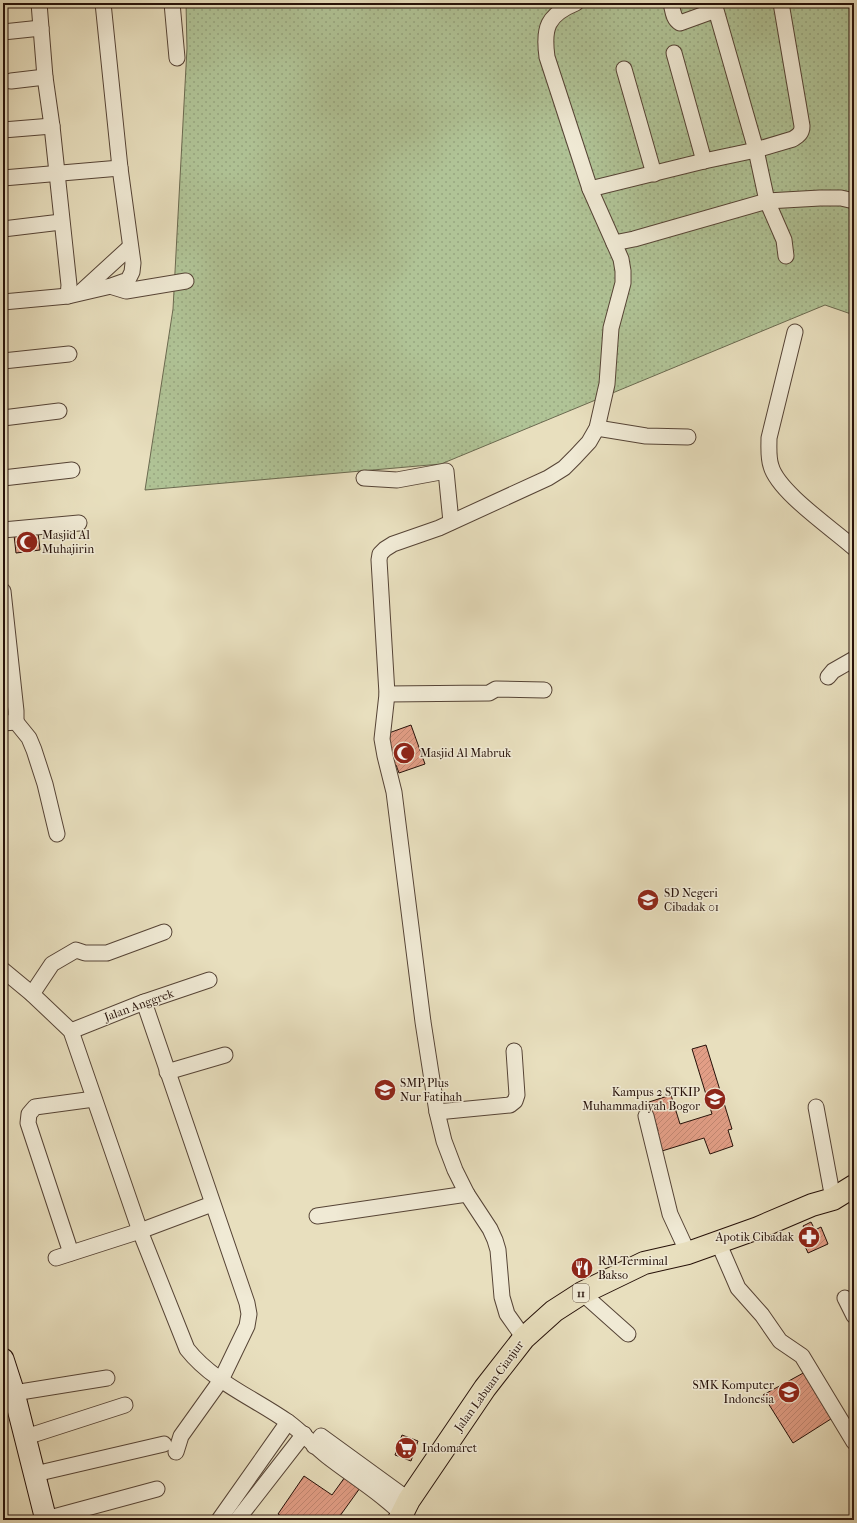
<svg xmlns="http://www.w3.org/2000/svg" width="857" height="1523" viewBox="0 0 857 1523" font-family="'IM FELL French Canon',serif">
<defs>
<pattern id="grass-dots" width="8" height="8" patternUnits="userSpaceOnUse"><rect width="8" height="8" fill="#b0c396"/><path d="M2 2h.1M6 6h.1" fill="none" stroke="#97a680" stroke-width="1.8" stroke-linecap="round"/></pattern>
<pattern id="building-hatch" width="6" height="6" patternUnits="userSpaceOnUse"><rect width="6" height="6" fill="#e29e86"/><path d="M-1 1l2-2M0 6l6-6M5 7l2-2" fill="none" stroke="#c28772"/></pattern>
</defs>
<rect width="100%" height="100%" fill="#e8dfbe"/>
<filter id="stains"><feTurbulence type="fractalNoise" baseFrequency=".005" numOctaves="4"/><feColorMatrix values="0 0 0 0 .2 0 0 0 0 .09 0 0 0 0 .02 0 0 0 .5 -.17"/></filter>
<radialGradient id="worn" r=".72"><stop offset=".6" stop-color="#630" stop-opacity="0"/><stop offset="1" stop-color="#630" stop-opacity=".3"/></radialGradient>
<polygon fill="url(#grass-dots)" stroke="#6b6a50" points="186,3 854,3 854,315 825,305 441,464 145,490 173,309 187,48"/>
<g fill="url(#building-hatch)" stroke="#261109">
<polygon points="38,532 40,550 16,553 14,535"/>
<polygon points="411,725 425,764 399,773 396,765 392,766 386,734"/>
<polygon points="706,1045 732,1129 728,1130 733,1146 710,1154 704,1138 662,1151 656,1132 658,1131 649,1102 671,1095 680,1124 712,1114 692,1049"/>
<polygon points="811,1222 815,1230 821,1227 828,1244 808,1253 801,1237 807,1234 803,1226"/>
<polygon points="807,1371 834,1417 793,1443 763,1395"/>
<polygon points="402,1435 418,1441 411,1461 395,1455"/>
<polygon points="304,1476 332,1495 345,1477 360,1488 337,1520 287,1520 278,1514"/>
</g>
<g fill="none" stroke-linecap="round" stroke-linejoin="round">
<g stroke="#564436" stroke-width="17">
<g id="street">
<polyline points="39,3 45,77 52,126 69,285 68,296"/>
<polyline points="172,3 177,58"/>
<path d="M671,3C673,11 673,19 680,23L716,10L756,150L767,201L784,240L786,256"/>
<polyline points="3,32 41,28"/>
<polyline points="674,53 704,161"/>
<polyline points="624,69 654,174"/>
<polyline points="11,81 45,77"/>
<polyline points="3,130 52,126"/>
<polyline points="3,178 120,168"/>
<path d="M590,189L704,161L756,150L793,139C799,135 802,133 802,126L781,3"/>
<polyline points="3,229 61,222"/>
<polyline points="614,243 634,239 767,201 820,198 841,198 854,201"/>
<polyline points="113,287 126,291 186,281"/>
<polyline points="82,291 130,247"/>
<polyline points="3,302 68,296 111,286 128,280 132,272 133,263 120,168 103,3"/>
<path d="M795,332L769,438C769,447 768,457 771,466C778,492 833,529 854,548"/>
<polyline points="3,361 69,354"/>
<polyline points="3,418 59,411"/>
<polyline points="597,428 646,436 688,437"/>
<polyline points="3,478 72,470"/>
<polyline points="364,478 397,480 446,471 451,522"/>
<polyline points="3,530 79,523"/>
<polyline points="3,591 16,711 16,722 3,723"/>
<polyline points="828,677 833,671 854,659"/>
<polyline points="387,694 489,693 496,689 544,690"/>
<polyline points="16,722 29,738 34,750 45,784 57,834"/>
<path d="M3,970L32,994L71,1031L140,1231L187,1349C213,1382 254,1398 288,1422C302,1432 313,1445 327,1456C354,1477 384,1495 408,1520"/>
<polyline points="32,994 52,964 76,950 85,953 107,953 164,932"/>
<polyline points="144,1002 247,1303 249,1314 247,1326 221,1380 181,1436 176,1452"/>
<polyline points="71,1031 144,1002 209,980"/>
<polyline points="167,1072 225,1055"/>
<polyline points="816,1107 833,1199"/>
<polyline points="437,1112 510,1105 515,1101 517,1095 514,1051"/>
<polyline points="646,1116 670,1214 688,1253"/>
<polyline points="317,1216 467,1194"/>
<polyline points="718,1242 738,1288 762,1315 780,1341 802,1356 854,1442"/>
<polyline points="71,1253 28,1123 29,1114 35,1107 94,1099"/>
<polyline points="56,1258 140,1231 212,1204"/>
<polyline points="582,1293 628,1334"/>
<polyline points="845,1298 854,1316"/>
<path d="M524,1338L507,1314L502,1297L498,1250L495,1240L490,1229L467,1194L455,1170L444,1141L437,1112L423,1022L394,792L385,756L382,739L387,694L379,560L380,554L385,549L393,544L439,528L548,478L564,468L575,457L589,442L597,428L607,384L611,328L623,283V271L621,259L590,189L547,57C543,28 547,15 576,3"/>
<polyline points="14,1393 107,1378"/>
<polyline points="26,1437 125,1405"/>
<polyline points="314,1446 321,1436 409,1500"/>
<polyline points="35,1474 164,1444"/>
<polyline points="46,1519 157,1489"/>
<polyline points="219,1520 288,1422"/>
<polyline points="237,1520 304,1434"/>
</g>
</g>
<g stroke="#261109" stroke-width="23">
<polyline id="secondary" points="3,1359 14,1393 46,1520"/>
</g>
<g stroke="#261109" stroke-width="24">
<polyline id="highway" points="399,1520 409,1500 485,1388 524,1338 554,1311 582,1293 644,1263 688,1253 758,1228 812,1205 833,1199 854,1186"/>
</g>
<use href="#street" stroke="#f0ead5" stroke-width="15"/>
<use href="#secondary" stroke="#f0ead5" stroke-width="21"/>
<use href="#highway" stroke="#e8dfbe" stroke-width="22"/>
</g>
<defs>
<g id="mosque-disc" transform="scale(1.15)"><circle r="9.5" fill="#8f2418" stroke="#f0ead5"/><path d="M3.5-4.9A6 6 0 1 0 3.5 4.9A5 5 0 1 1 3.5-4.9Z" fill="#fff"/></g>
<g id="school-disc" transform="scale(1.15)"><circle r="9.5" fill="#8f2418" stroke="#f0ead5"/><path d="M0-5L7-2L0 1L-7-2ZM-4 1L0 2.5L4 1V4Q0 6-4 4Z" fill="#fff"/></g>
<g id="university-disc" transform="scale(1.15)"><circle r="9.5" fill="#8f2418" stroke="#f0ead5"/><path d="M0-5L7-2L0 1L-7-2ZM-4 1L0 2.5L4 1V4Q0 6-4 4Z" fill="#fff"/></g>
<g id="pharmacy-disc" transform="scale(1.15)"><circle r="9.5" fill="#8f2418" stroke="#f0ead5"/><path d="M-2-6h4v4h4v4h-4v4h-4v-4h-4v-4h4Z" fill="#fff"/></g>
<g id="restaurant-disc" transform="scale(1.15)"><circle r="9.5" fill="#8f2418" stroke="#f0ead5"/><path d="M-5-6h1v4h1v-4h1v4h1v-4h1v5L-1.5 .5V6h-2V.5L-5-1ZM5-6V6H3V1.5H1.5Q1.5-4 5-6Z" fill="#fff"/></g>
<g id="supermarket-disc" transform="scale(1.15)"><circle r="9.5" fill="#8f2418" stroke="#f0ead5"/><path d="M-6-5.5h2.5l.6 2H6L4.5 2H-2.5L-4.4-4H-6ZM-1.5 3.2a1.3 1.3 0 1 0 .1 0ZM3 3.2a1.3 1.3 0 1 0 .1 0Z" fill="#fff"/></g>
</defs>
<g fill-rule="evenodd">
<use href="#mosque-disc" x="27" y="542"/>
<use href="#mosque-disc" x="404" y="753"/>
<use href="#school-disc" x="648" y="900"/>
<use href="#school-disc" x="385" y="1090"/>
<use href="#university-disc" x="715" y="1099"/>
<use href="#pharmacy-disc" x="809" y="1237"/>
<use href="#restaurant-disc" x="582" y="1268"/>
<use href="#school-disc" x="789" y="1392"/>
<use href="#supermarket-disc" x="406" y="1448"/>
</g>
<g text-anchor="middle" stroke-width="3" stroke-linejoin="round" paint-order="stroke">
<rect fill="#f0ead5" stroke="#635246" stroke-width="1" x="573" y="1284" width="16" height="18" rx="3"/>
<g font-size="11" font-weight="bold" fill="#261109">
<text x="581" y="1297">11</text>
</g>
<g font-size="12" fill="#261109" stroke="#f0ead5" text-anchor="start">
<text x="42" y="539">Masjid Al<tspan x="42" dy="14">Muhajirin</tspan></text>
<text x="420" y="757">Masjid Al Mabruk</text>
<text x="664" y="897">SD Negeri<tspan x="664" dy="14">Cibadak 01</tspan></text>
<text x="400" y="1087">SMP Plus<tspan x="400" dy="14">Nur Fatihah</tspan></text>
<text x="700" y="1096" text-anchor="end">Kampus 2 STKIP<tspan x="700" dy="14">Muhammadiyah Bogor</tspan></text>
<text x="794" y="1241" text-anchor="end">Apotik Cibadak</text>
<text x="598" y="1265">RM Terminal<tspan x="598" dy="14">Bakso</tspan></text>
<text x="774" y="1389" text-anchor="end">SMK Komputer<tspan x="774" dy="14">Indonesia</tspan></text>
<text x="422" y="1452">Indomaret</text>
</g>
<g font-size="12" fill="#261109" stroke="#f0ead5">
<text transform="translate(139 1005) rotate(-20)" y="4">Jalan Anggrek</text>
<text transform="translate(489 1386) rotate(-54)" y="4">Jalan Labuan-Cianjur</text>
</g>
</g>
<rect width="857" height="1523" fill="none" stroke="#e8dfbe" stroke-width="16"/>
<rect x="4" y="4" width="849" height="1515" fill="none" stroke="#261109" stroke-width="2"/>
<rect x="8" y="8" width="841" height="1507" fill="none" stroke="#261109"/>
<rect width="100%" height="100%" filter="url(#stains)"/>
<rect width="100%" height="100%" fill="url(#worn)"/>
</svg>
